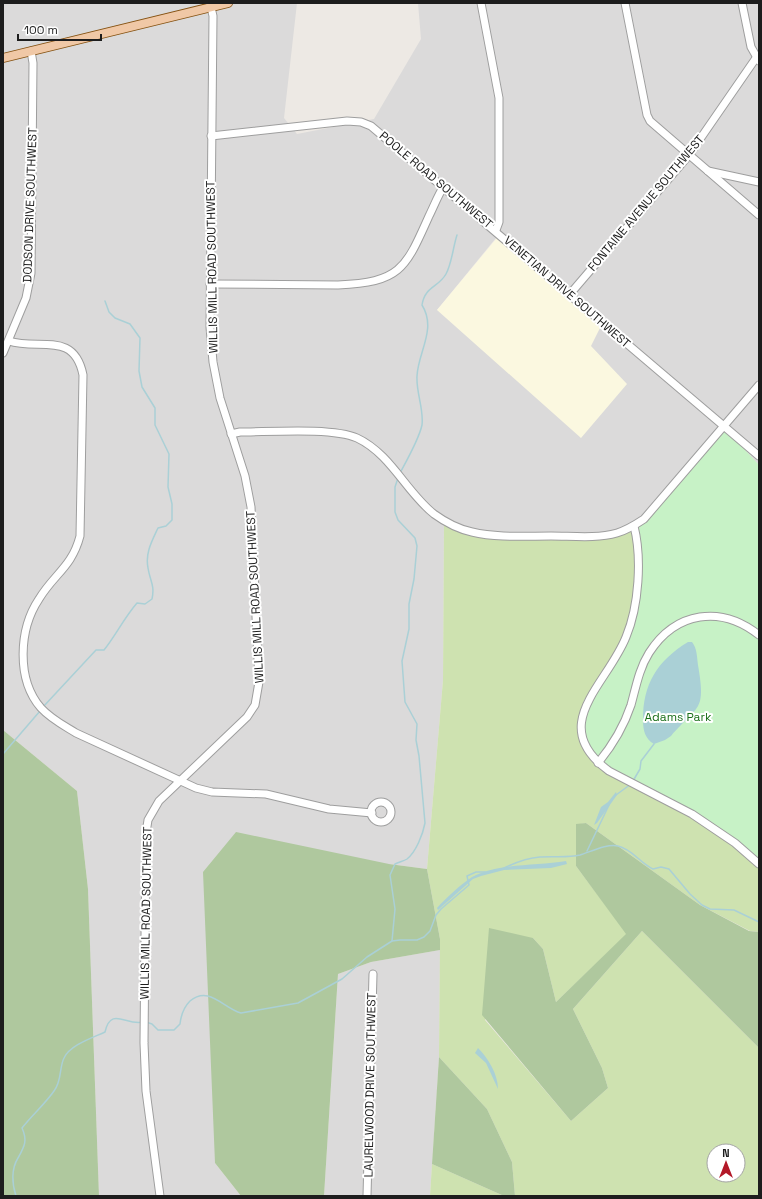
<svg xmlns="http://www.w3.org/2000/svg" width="762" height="1199" viewBox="0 0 762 1199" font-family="'Space Grotesk',sans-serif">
<rect width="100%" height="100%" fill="#ede9e4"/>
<g fill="#dbdada" fill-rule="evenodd">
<path d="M3,3H297L284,118L297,134L374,119L421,39L418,3H759V465L726,429L637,526L613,533L496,537L444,521L443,680L427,869L389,864L215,1163L241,1196H99L88,889L77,791L3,730ZM500,233L591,345L437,310Z"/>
<polygon points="440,950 439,1057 430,1196 324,1196 338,974 371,962"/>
</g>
<polygon fill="#fbf8e0" points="501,233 604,320 591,346 627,384 581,438 437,310"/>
<g fill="#cee2b0" fill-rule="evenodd">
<path d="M444,520L496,537L613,533L637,526V585L631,626L611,669L584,700L582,716L604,768L738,845L759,863V932L750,931L700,905L586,823L576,825V866L627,934L556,1002L543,949L533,938L485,1020L571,1121L608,1088L602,1068L573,1009L642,931L759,1048V1196H515L512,1162L487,1109L439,1057L440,939L427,869L443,680ZM714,1151H738V1175H714Z"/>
<polygon points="432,1164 504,1196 430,1196"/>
</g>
<g fill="#afc89e">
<polygon points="3,730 77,791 88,889 99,1196 3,1196"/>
<polygon points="586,823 700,905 749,931 759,932 759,1048 642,931 573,1009 602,1068 608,1088 571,1121 482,1015 489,928 533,938 543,949 556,1002 626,934 576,866 576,824"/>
<polygon points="236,832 389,864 427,869 440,939 440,950 371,962 338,974 324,1196 241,1196 215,1163 203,872"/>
<polygon points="439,1057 487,1109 512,1162 515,1196 504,1196 432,1164"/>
</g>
<polygon fill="#c7f2c6" points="726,429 759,465 759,863 738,845 604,768 584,746 582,716 584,700 611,669 631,626 637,585 637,526"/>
<g fill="#aad0d6">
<path d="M688,642H692C697,648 697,657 698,665C706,712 699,704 671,736L665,740L654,744C645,739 643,730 643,720C643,684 657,661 688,642Z"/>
<polygon points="616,792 617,795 597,823 594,825 601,807 608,802"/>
<path d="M566,861L567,864L551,868L504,870L481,876L473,879L438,910L437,908C446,898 461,884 472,877C497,863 537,866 566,861Z"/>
<path d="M478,1048C488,1058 498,1074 498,1089L486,1063L475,1053Z"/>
</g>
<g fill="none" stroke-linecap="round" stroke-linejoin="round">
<g stroke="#aad0d6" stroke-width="1.5">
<path d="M400,473C407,460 419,439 422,425C424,409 416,393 417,376C418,352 437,329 422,305C425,286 438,288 446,274C452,263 453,247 457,235"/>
<path d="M43,707L96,650H104C116,635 124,618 137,603L145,604L152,599C155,585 150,581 148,568C145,553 152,541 158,528L166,526L172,520V504L168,487L169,454L155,425V408L142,387L139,371L140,338L130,324L115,318L109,312L105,301"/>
<polyline points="3,754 40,711"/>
<polyline points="633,781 640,769 641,761 654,744"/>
<polyline points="616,795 631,784"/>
<polyline points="587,851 609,805"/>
<path d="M502,869C514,863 527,858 540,857C553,856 568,858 580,855C590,852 608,843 618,846C632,849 640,863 653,869L661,867L669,869L690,894L702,905L710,909L734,910L759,922"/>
<path d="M392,941L395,909L390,875L395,864C399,862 404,861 407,859C416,852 423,834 425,823L419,756L416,740L417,724L405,702L402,661L409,629V604L414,579L417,546L415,538L398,520L395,512V487L398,478"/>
<path d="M146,1022L152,1024L158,1030H174L180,1024C181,1015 184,1007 190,1001C209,985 223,1008 241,1013L298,1003L342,979L367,957L392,941L400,940H417L424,937L430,931L436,915L441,909L469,885L467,876L476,872H485"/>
<path d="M16,1196C12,1184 11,1169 18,1158C24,1147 28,1141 22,1128C32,1115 45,1104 54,1091C62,1081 59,1068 64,1058C70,1045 92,1038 105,1032C111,1006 126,1026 143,1022"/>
</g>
<g stroke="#9e9e9e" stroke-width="9">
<g id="minor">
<polyline points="481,3 499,98 499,222 496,230"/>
<polyline points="625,3 647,115 650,121 759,215"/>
<polyline points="742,3 751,47 759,61"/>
<polyline points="211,136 347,121 361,122 371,126 759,456"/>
<polyline points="708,171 759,182"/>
<path d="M210,284L338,285C400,282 405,270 429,216C434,206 438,195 444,186"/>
<polyline points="570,294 689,155 756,58"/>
<path d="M9,341C38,351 74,330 83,375L80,536C72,567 54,574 39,599C19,629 16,679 41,708C51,719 63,725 76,733L196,788L212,792L266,794L329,809L372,813"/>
<polyline points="3,353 26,298 31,273 33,63 31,51"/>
<path d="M231,434L240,432C268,432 333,427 357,438C391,454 406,492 434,514C445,522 458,529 472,532C497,538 525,536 551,536C572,536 596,539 617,533C627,530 635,525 644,519L759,385"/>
<path d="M634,526C642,558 639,606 626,637C607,685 546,725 609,771L692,814L735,843L759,864"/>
<path d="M598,763C612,746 624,726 631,705C636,687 639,669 649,653C676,611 721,605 759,635"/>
<circle cx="381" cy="812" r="10"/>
<polyline points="160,1196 146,1091 144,1043 146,833 148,820 159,801 247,717 255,705 259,682 251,507 245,476 220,398 213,362 210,327 213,16 210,3"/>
<polyline points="367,1196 373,974"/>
</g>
</g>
<g stroke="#855212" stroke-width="10">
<polyline id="major" points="3,58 228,3"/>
</g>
<use href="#minor" stroke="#fff" stroke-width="7"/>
<use href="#major" stroke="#f0c8a6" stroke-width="8"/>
</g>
<g text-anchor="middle" stroke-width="4" stroke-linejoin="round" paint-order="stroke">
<g font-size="12" fill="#1d1d1d" stroke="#fff">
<text transform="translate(436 180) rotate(40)" y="4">POOLE ROAD SOUTHWEST</text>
<text transform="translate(646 203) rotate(-50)" y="4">FONTAINE AVENUE SOUTHWEST</text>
<text transform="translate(30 205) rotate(-88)" y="4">DODSON DRIVE SOUTHWEST</text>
<text transform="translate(212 267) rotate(-91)" y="4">WILLIS MILL ROAD SOUTHWEST</text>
<text transform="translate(567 292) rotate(41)" y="4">VENETIAN DRIVE SOUTHWEST</text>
<text transform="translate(255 597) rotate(-93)" y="4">WILLIS MILL ROAD SOUTHWEST</text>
<text transform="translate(146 913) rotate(-89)" y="4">WILLIS MILL ROAD SOUTHWEST</text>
<text transform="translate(370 1085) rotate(-89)" y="4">LAURELWOOD DRIVE SOUTHWEST</text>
</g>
<g font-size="12" fill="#1a6e18" stroke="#fff">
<text x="678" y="721">Adams Park</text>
</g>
</g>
<rect width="762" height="1199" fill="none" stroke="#1d1d1d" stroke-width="8"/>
<g transform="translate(726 1163)"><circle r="19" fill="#ffffff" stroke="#a5a5a5"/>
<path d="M0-3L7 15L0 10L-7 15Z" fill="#b31828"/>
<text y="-6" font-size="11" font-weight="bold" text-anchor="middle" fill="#1d1d1d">N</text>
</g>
<path d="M18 34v6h83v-6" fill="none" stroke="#1d1d1d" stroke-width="2"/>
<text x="24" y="34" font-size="12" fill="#1d1d1d" stroke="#ffffff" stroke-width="3" paint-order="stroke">100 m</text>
</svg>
